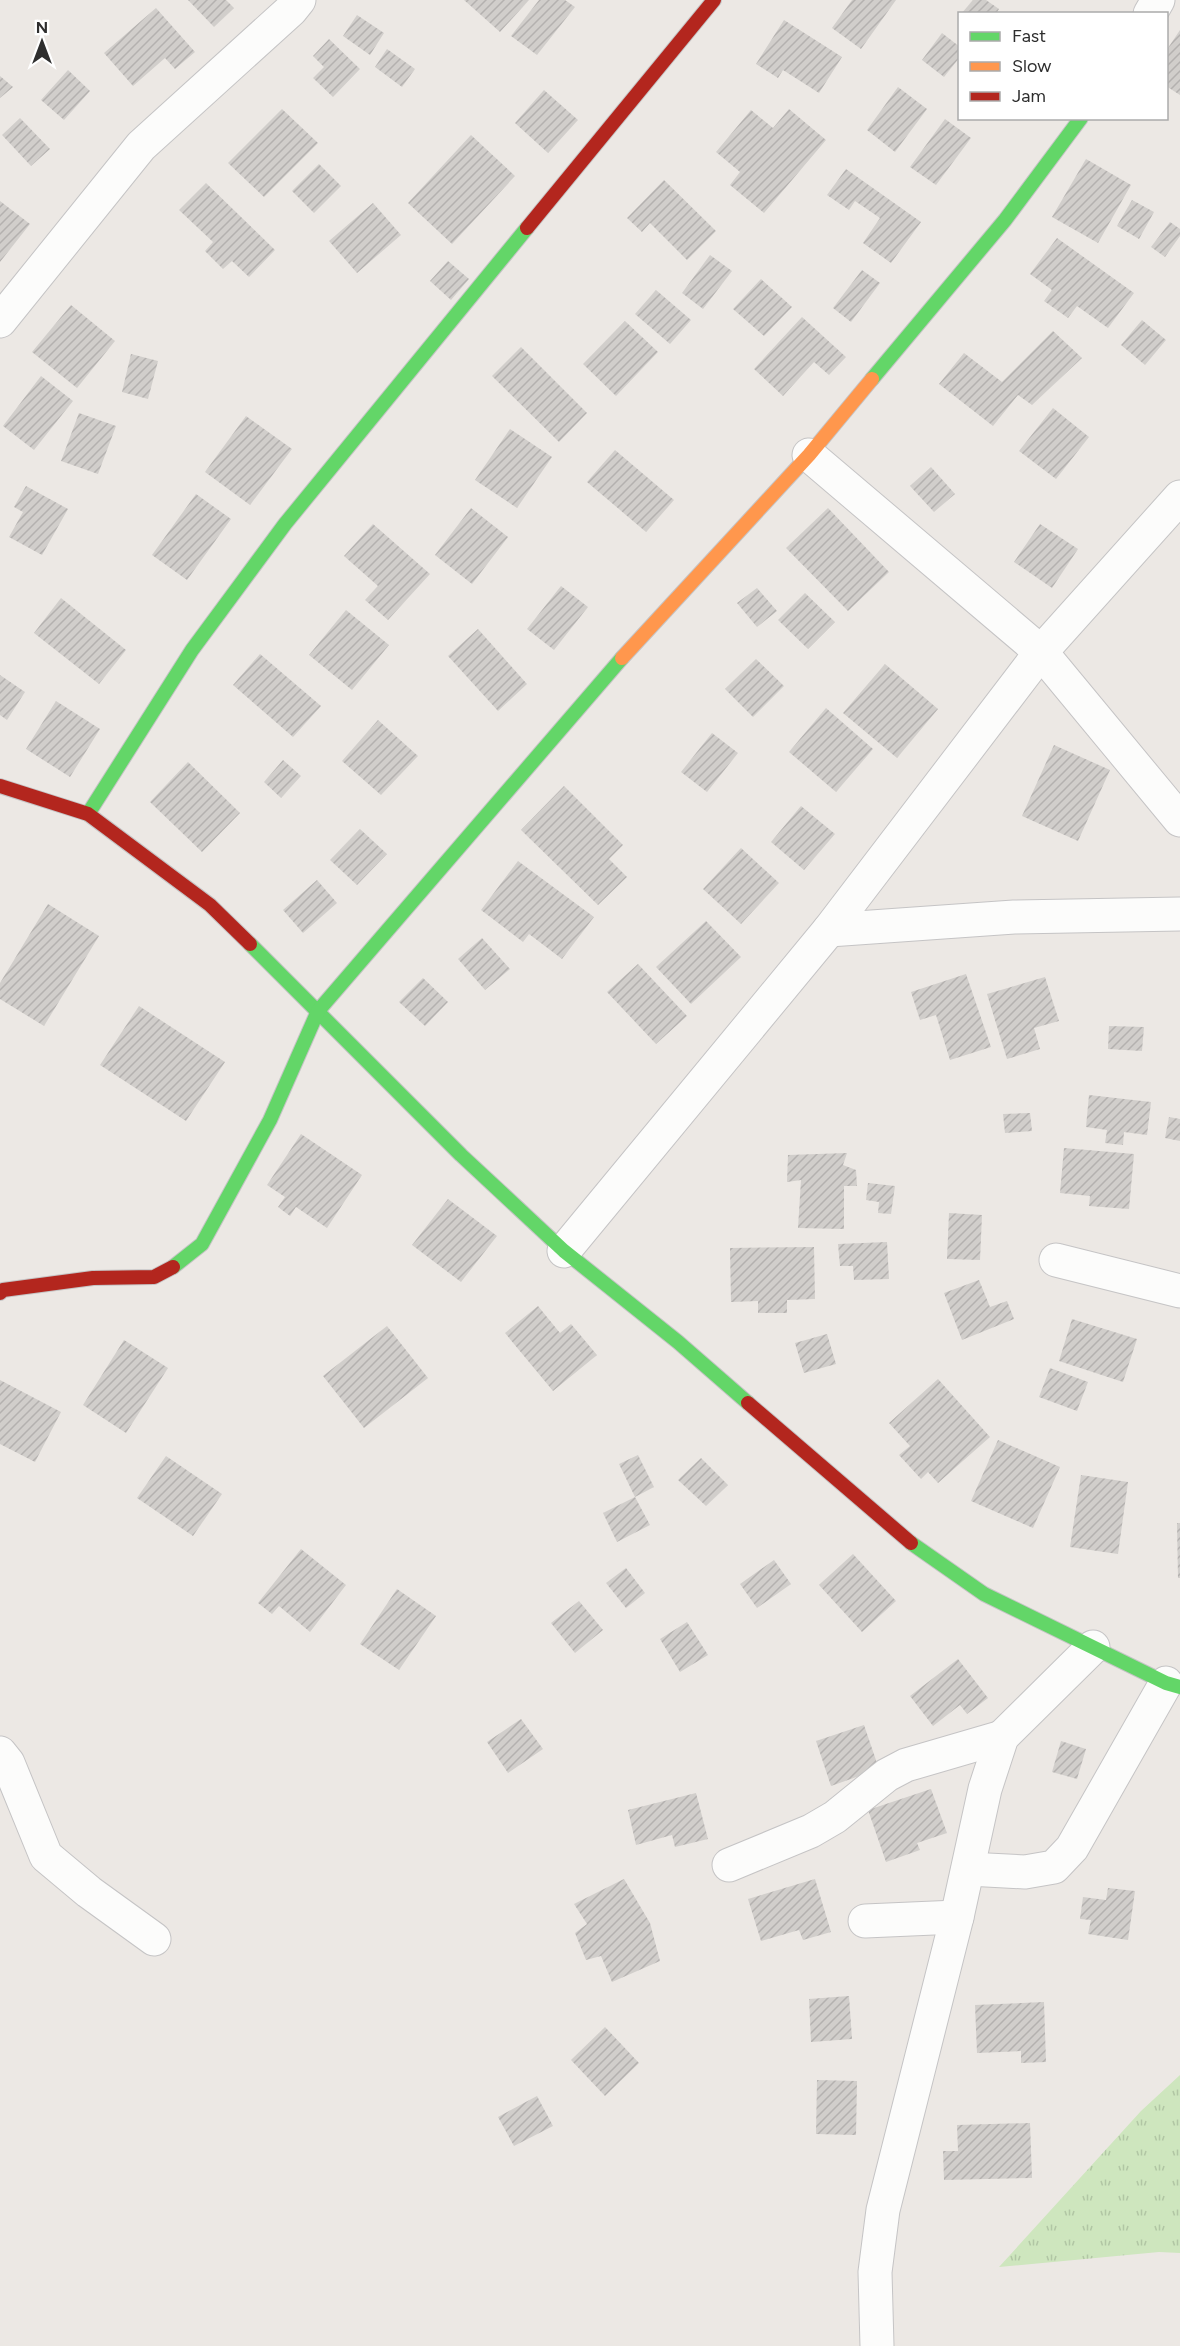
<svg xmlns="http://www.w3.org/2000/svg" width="1180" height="2346" viewBox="0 0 1180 2346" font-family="Figtree,sans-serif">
<defs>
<pattern id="grass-tufts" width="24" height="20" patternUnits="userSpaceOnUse" patternTransform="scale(1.5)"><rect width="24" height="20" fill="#cee6be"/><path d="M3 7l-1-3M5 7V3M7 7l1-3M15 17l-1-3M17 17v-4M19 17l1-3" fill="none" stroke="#b1c6a4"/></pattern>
<pattern id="building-hatch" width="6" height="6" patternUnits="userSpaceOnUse" patternTransform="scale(1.5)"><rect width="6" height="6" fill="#d1cecb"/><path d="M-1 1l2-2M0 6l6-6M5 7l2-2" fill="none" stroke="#b4b1af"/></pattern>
</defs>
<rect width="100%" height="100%" fill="#ece8e4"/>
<polygon fill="url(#grass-tufts)" points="1180,2075 1180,2253 1159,2252 999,2267 1141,2111"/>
<g fill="url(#building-hatch)">
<polygon points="188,0 226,0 234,8 214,27"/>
<polygon points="464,0 529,0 500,32"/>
<polygon points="539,0 565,0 575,7 537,55 511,36"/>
<polygon points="852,0 896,0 861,49 832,28"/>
<polygon points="973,0 986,0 999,9 996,14 961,14"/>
<polygon points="156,8 195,52 175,69 165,58 133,86 104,53"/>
<polygon points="357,15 384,33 370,55 343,36"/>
<polygon points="784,20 842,57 819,93 783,70 778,78 756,64"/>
<polygon points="1180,30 1180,95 1166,86 1166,51"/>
<polygon points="942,33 960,47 960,57 944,77 922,60"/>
<polygon points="329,39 360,69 333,97 313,78 324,67 313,56"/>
<polygon points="387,49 415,69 402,87 375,67"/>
<polygon points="68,70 90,91 64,120 41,100"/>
<polygon points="0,76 13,87 0,98"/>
<polygon points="898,87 927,109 895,152 867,130"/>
<polygon points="544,90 578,120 548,153 515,123"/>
<polygon points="282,109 318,143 264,197 228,163"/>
<polygon points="789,109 826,140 764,213 730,185 740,172 716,152 751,110 773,128"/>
<polygon points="20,118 50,149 31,166 2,135"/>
<polygon points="945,119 971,138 936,185 910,167"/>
<polygon points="471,135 515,176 452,244 408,203"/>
<polygon points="1086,159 1131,185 1098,243 1052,217"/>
<polygon points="319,164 341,186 314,213 292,191"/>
<polygon points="846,169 921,222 891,263 863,243 880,218 855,201 849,210 827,195"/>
<polygon points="664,180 716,231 687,260 650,223 642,232 627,218"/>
<polygon points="206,183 275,250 249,277 232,261 223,269 205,251 213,242 179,210"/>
<polygon points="1132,200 1154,212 1139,239 1117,226"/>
<polygon points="0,201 30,224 0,262"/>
<polygon points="373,203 401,235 357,273 329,241"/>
<polygon points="1170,222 1180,229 1180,236 1165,257 1151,247"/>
<polygon points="1057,238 1134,293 1108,328 1077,306 1068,318 1044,301 1052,290 1030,274"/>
<polygon points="710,255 732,271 703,309 682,293"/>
<polygon points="448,261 469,279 451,300 430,281"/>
<polygon points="862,270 880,283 851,322 833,308"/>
<polygon points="761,279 792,307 764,336 733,309"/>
<polygon points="656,290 691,320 670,344 635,314"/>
<polygon points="71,305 115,341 77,388 32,352"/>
<polygon points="802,317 846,357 829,375 814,362 783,396 754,369"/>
<polygon points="1142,320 1166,340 1145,365 1121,345"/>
<polygon points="625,321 658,352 616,396 583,364"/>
<polygon points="1053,331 1082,358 1032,405 1018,395 993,426 939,384 964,353 1002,382"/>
<polygon points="521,347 587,413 559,442 492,376"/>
<polygon points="131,354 158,361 148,399 122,392"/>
<polygon points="41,376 73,401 34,450 3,426"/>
<polygon points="1053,408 1089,437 1056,479 1019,451"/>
<polygon points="79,413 116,426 98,474 61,461"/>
<polygon points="246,416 292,449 250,505 205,472"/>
<polygon points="510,429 552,457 517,508 475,480"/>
<polygon points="615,450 674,500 646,532 587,482"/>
<polygon points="931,467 955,494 934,512 910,486"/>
<polygon points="26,486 68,509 42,555 9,537 23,512 14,507"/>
<polygon points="196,494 231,519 187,580 152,555"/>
<polygon points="471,508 508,537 472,584 435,555"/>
<polygon points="828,508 889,572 848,611 786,548"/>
<polygon points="373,524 430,574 388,620 365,600 378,586 344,556"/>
<polygon points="1040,524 1078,549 1052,588 1014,562"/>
<polygon points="561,586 588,607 554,650 527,629"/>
<polygon points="757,588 777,611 757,627 737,603"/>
<polygon points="805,593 835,622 808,649 778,620"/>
<polygon points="61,598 126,650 99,684 34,633"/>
<polygon points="346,610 389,645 352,690 309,655"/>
<polygon points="478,629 527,684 498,711 448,656"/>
<polygon points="260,654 321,706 293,737 233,685"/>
<polygon points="756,659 784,686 753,717 725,689"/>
<polygon points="885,664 938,709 897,758 843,713"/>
<polygon points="0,675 25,692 7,720 0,715"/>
<polygon points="56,701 100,729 70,777 26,749"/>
<polygon points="826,708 873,749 836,792 789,752"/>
<polygon points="378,720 418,756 381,795 342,761"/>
<polygon points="712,733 738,753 707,792 681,772"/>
<polygon points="1054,745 1110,770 1078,841 1022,816"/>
<polygon points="283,760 301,776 281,798 264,782"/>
<polygon points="188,762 240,813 202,852 150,802"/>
<polygon points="564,786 623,845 609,859 627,877 598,905 521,830"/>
<polygon points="801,806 835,834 804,870 771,842"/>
<polygon points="360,829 387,854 357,885 330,860"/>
<polygon points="741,848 779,883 741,924 703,889"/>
<polygon points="518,861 594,917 562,959 529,934 523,942 481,910"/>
<polygon points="317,880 337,903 303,933 283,910"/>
<polygon points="48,904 99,936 44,1026 0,999 0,983"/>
<polygon points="706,921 741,957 691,1004 656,967"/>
<polygon points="482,938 510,969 485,990 458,959"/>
<polygon points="638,964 687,1016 656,1044 607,992"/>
<polygon points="966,974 991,1047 950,1060 936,1015 920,1020 911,992"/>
<polygon points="1045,977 1059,1021 1034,1028 1040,1049 1007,1059 987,994"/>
<polygon points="423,978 448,1002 425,1026 399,1002"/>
<polygon points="139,1006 225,1062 186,1121 100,1065"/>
<polygon points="1109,1026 1144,1027 1142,1051 1108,1049"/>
<polygon points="1089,1095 1151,1102 1147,1135 1124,1132 1123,1145 1105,1143 1107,1130 1086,1127"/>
<polygon points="1030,1113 1032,1131 1005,1133 1003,1114"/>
<polygon points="1169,1117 1180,1119 1180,1141 1165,1138"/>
<polygon points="301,1134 362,1175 327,1228 296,1207 290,1216 278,1207 285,1197 267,1185"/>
<polygon points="1064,1148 1134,1154 1129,1209 1089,1206 1090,1196 1060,1193"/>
<polygon points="847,1153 843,1165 856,1170 857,1186 844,1186 844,1229 798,1228 801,1180 787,1182 788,1155"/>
<polygon points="868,1183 895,1186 891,1214 878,1213 879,1202 866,1200"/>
<polygon points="448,1199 497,1236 461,1282 412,1245"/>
<polygon points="949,1213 982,1215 980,1260 947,1259"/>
<polygon points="887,1242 889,1279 854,1280 853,1266 840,1266 838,1244"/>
<polygon points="814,1247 815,1299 787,1300 787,1313 758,1313 758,1301 731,1302 730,1248"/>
<polygon points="979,1280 990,1307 1007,1301 1014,1319 962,1340 944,1293"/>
<polygon points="538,1306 560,1333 571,1324 597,1355 553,1391 505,1333"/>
<polygon points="1072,1319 1137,1339 1123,1382 1059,1361"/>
<polygon points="387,1326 428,1378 364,1428 323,1376"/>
<polygon points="827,1334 836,1364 804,1373 795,1343"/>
<polygon points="124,1340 168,1368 126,1433 83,1405"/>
<polygon points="1050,1368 1088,1382 1077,1411 1039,1397"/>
<polygon points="938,1379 990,1437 938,1483 928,1472 921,1479 899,1455 910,1446 889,1423"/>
<polygon points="0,1380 61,1412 35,1462 0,1444"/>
<polygon points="998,1440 1060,1467 1033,1528 971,1501"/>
<polygon points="638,1455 654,1487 635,1497 619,1464"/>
<polygon points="166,1456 222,1494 193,1536 137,1498"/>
<polygon points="701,1458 728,1485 706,1506 678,1480"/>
<polygon points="1081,1475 1128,1482 1118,1554 1070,1547"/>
<polygon points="635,1497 650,1525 617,1542 603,1513"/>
<polygon points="1177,1523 1180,1523 1180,1578 1178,1578"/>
<polygon points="301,1549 346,1585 310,1632 279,1606 272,1614 258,1603"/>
<polygon points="853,1554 896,1601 862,1632 819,1585"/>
<polygon points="774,1560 791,1584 757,1608 740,1584"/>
<polygon points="626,1568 645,1593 626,1608 606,1583"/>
<polygon points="397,1589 436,1616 399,1670 360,1644"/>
<polygon points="579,1601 603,1630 575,1653 551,1623"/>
<polygon points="687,1622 708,1655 680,1672 660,1639"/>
<polygon points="958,1659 988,1698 967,1714 960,1705 933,1726 910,1696"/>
<polygon points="521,1719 543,1749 508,1773 487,1742"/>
<polygon points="864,1725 879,1769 831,1786 816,1741"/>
<polygon points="1061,1741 1086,1749 1077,1779 1052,1772"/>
<polygon points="931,1789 947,1833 917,1843 920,1850 886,1862 868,1810"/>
<polygon points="696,1793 708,1839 675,1847 672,1835 636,1845 628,1810"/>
<polygon points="624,1879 650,1923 660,1961 612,1982 601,1956 586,1960 575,1933 587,1924 574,1904"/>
<polygon points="815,1879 831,1932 803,1940 799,1930 761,1941 748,1899"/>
<polygon points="1108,1888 1135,1891 1128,1940 1088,1934 1091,1920 1080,1919 1083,1897 1106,1900"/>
<polygon points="849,1996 852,2039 811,2042 809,1999"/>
<polygon points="1044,2002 1046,2062 1021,2063 1021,2051 977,2053 975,2005"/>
<polygon points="605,2027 639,2063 605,2096 571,2060"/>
<polygon points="817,2080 857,2081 856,2135 816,2134"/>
<polygon points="537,2096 553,2126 514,2146 498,2117"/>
<polygon points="1030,2123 1032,2178 944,2180 943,2151 958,2151 957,2125"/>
</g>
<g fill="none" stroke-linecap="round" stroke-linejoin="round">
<g stroke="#c5c4c5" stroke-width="35">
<g id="street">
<polyline points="1150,14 1158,0"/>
<polyline points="0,321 141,146 291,10 299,0"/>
<polyline points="809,455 1041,652 1180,820"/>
<polyline points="829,930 1014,917 1180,914"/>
<polyline points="564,1251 829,930 1041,652 1180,497"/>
<polyline points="1056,1260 1180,1291"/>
<polyline points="0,1753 8,1763 46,1856 89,1892 154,1939"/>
<polyline points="729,1865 811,1831 835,1817 887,1775 906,1765 1002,1737"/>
<polyline points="968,1869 1025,1872 1054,1867 1072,1848 1166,1683"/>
<polyline points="865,1921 957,1917"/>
<polyline points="877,2346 875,2272 883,2210 957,1917 985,1789 1002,1737 1093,1647"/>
</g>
</g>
<g stroke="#c5c4c5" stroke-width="16">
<g id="fast">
<polyline points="872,379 1005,220 1081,118"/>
<polyline points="88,814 192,650 285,524 527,228"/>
<polyline points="250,944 461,1155 564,1251 678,1342 748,1403"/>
<polyline points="173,1267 202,1244 270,1120 318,1011 622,658"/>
<polyline points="911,1543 984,1594 1166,1683 1180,1687"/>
</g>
</g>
<g stroke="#c5c4c5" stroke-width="16">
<polyline id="slow" points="622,658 809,455 872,379"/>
</g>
<g stroke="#c5c4c5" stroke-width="16">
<g id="jam">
<polyline points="527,228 714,0"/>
<polyline points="0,786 88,814 210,905 250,944"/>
<polyline points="0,1293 3,1290 93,1278 154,1277 173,1267"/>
<polyline points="748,1403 911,1543"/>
</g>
</g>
<use href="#street" stroke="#fcfcfb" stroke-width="33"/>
<use href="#fast" stroke="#63d668" stroke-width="14"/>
<use href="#slow" stroke="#ff974d" stroke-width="14"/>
<use href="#jam" stroke="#b3261e" stroke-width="14"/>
</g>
<rect x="958" y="12" width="210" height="108" fill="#ffffff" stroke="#ababab" stroke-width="1.5"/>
<rect x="970" y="32" width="30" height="9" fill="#63d668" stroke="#ababab" stroke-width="1.5"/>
<text x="1012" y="42" font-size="18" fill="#2e2e2e">Fast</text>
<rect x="970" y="62" width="30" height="9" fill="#ff974d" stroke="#ababab" stroke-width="1.5"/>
<text x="1012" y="72" font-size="18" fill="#2e2e2e">Slow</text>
<rect x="970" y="92" width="30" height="9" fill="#b3261e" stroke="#ababab" stroke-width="1.5"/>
<text x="1012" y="102" font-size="18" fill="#2e2e2e">Jam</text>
<g transform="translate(42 42)" stroke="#ffffff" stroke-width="4.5" paint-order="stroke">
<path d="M0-4.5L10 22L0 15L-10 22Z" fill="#2e2e2e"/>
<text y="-9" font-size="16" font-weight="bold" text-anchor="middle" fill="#2e2e2e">N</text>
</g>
</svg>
